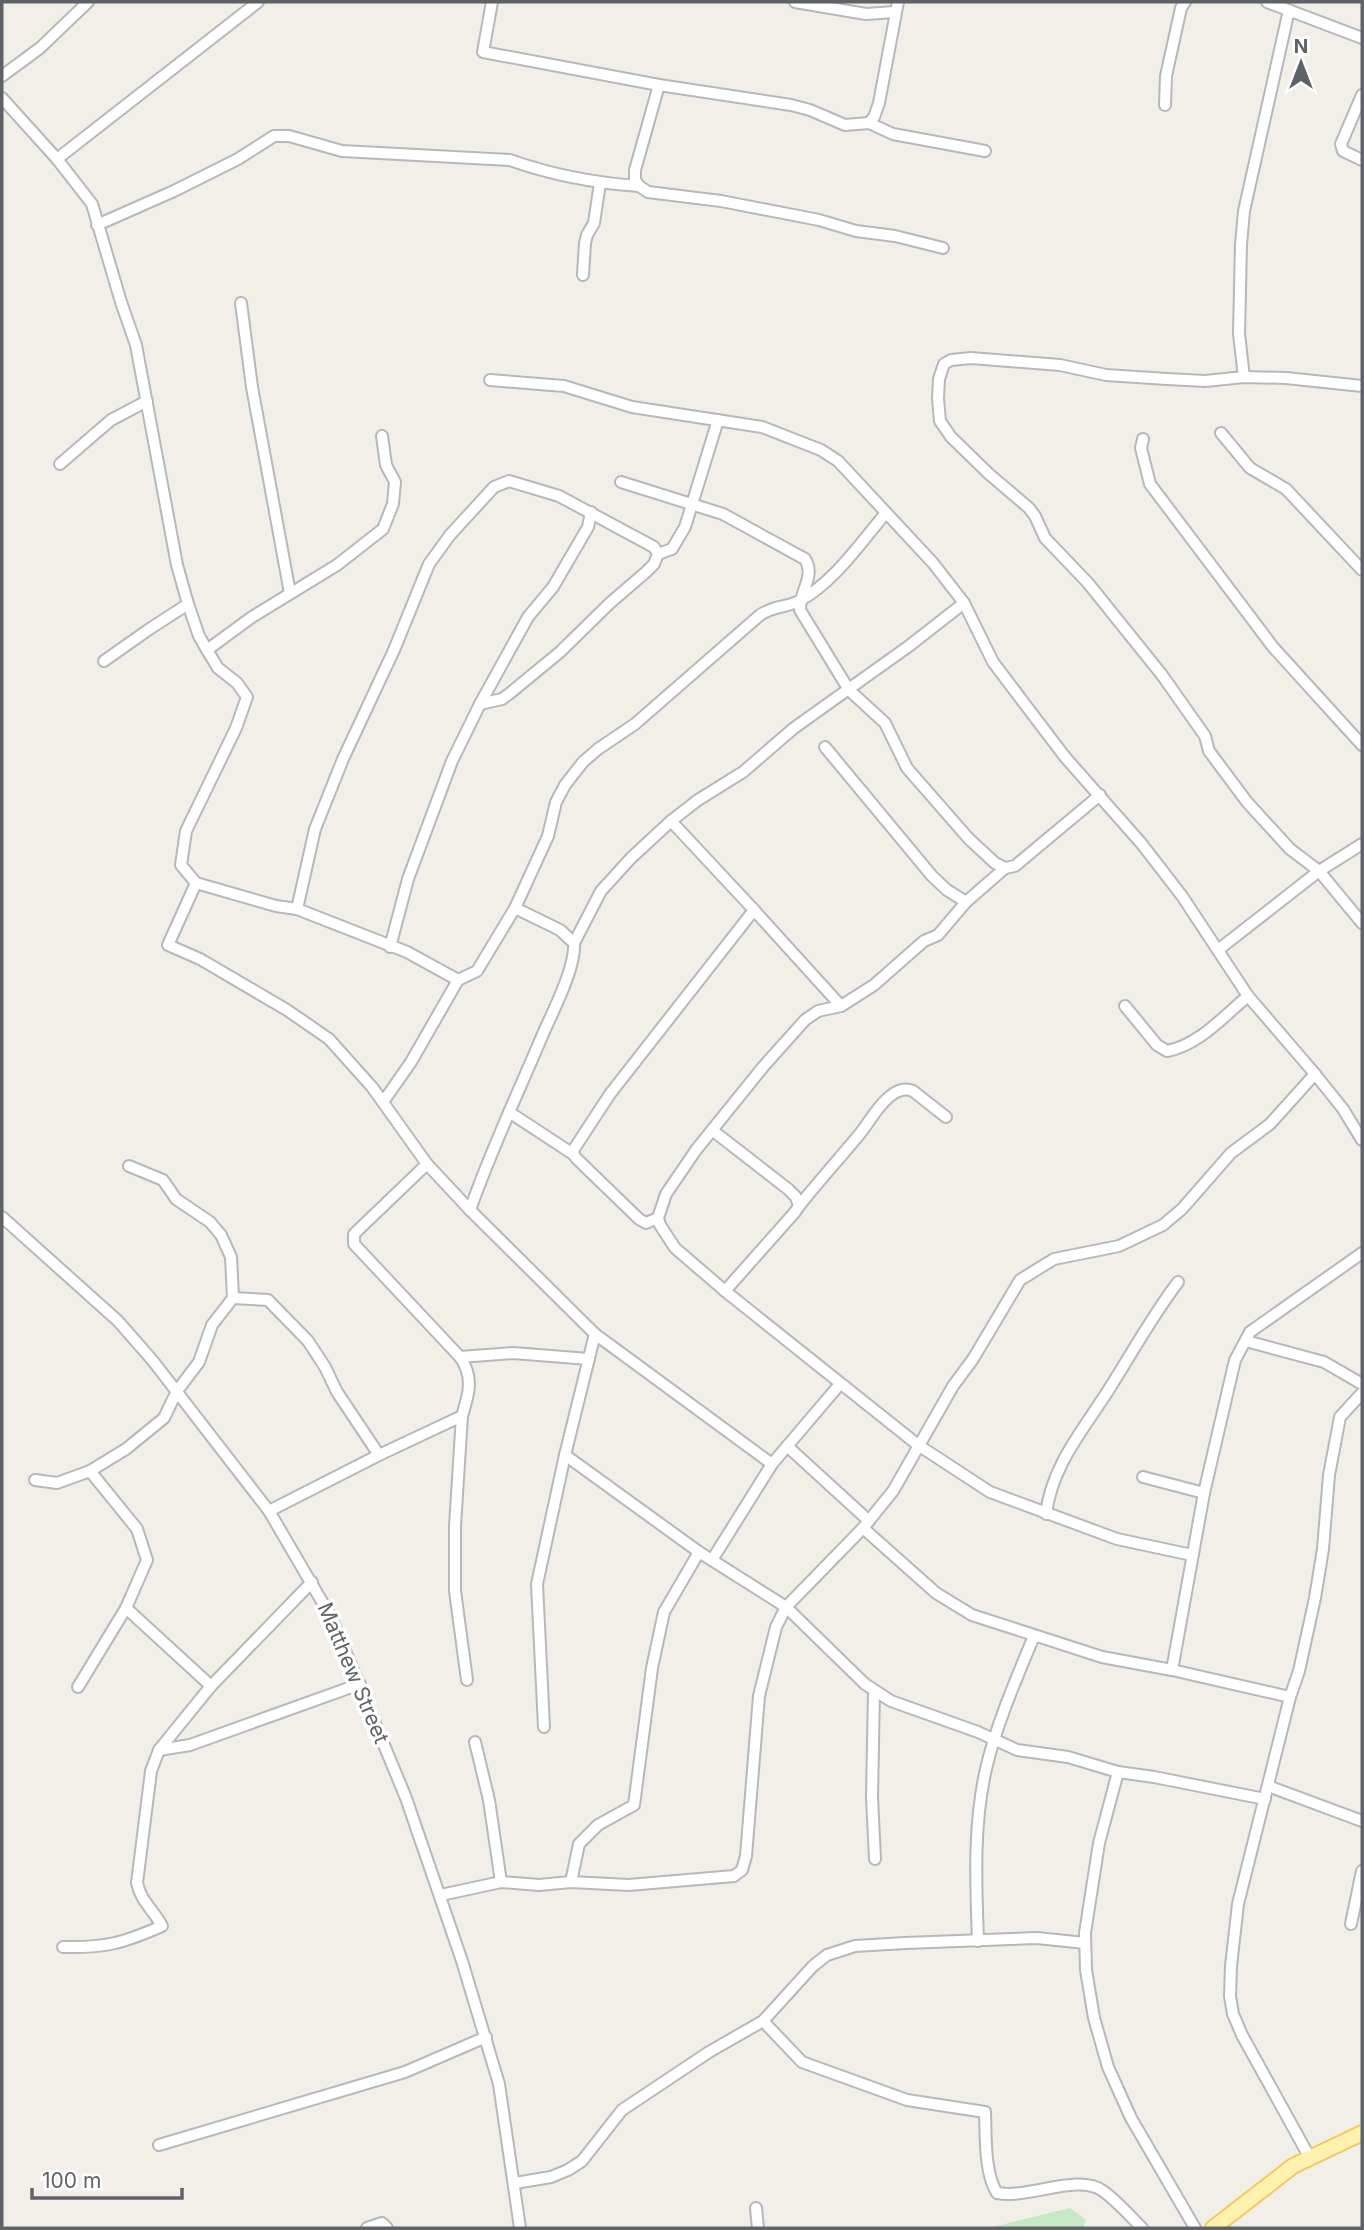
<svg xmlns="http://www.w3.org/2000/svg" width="1364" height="2230" viewBox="0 0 1364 2230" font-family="Inter,sans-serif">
<rect width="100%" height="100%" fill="#f1efe8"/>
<polygon fill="#c5e8c5" points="1070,2208 1086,2220 1083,2228 989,2228"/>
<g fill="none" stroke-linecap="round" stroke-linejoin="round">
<g stroke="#b5b8bc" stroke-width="14">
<g id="minor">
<polyline points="492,2 483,52 659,85 791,105 810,110 845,125 869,123 893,134 985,151"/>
<polyline points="795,2 866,14 895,12"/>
<polyline points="1267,2 1362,38"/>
<polyline points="2,76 40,48 88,2"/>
<polyline points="659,85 635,170 635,180 639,186 648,192 721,201 819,220 856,231 895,236 943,248"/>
<polyline points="1362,95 1341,144 1343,151 1362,160"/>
<polyline points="2,98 57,159 92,204 121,302 136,345 177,565 188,604 199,636 207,650 218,668 237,683 247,697 236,728 186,831 181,865 196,883 276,906 297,909 407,952 458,980"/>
<polyline points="1165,105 1166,76 1181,8 1185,2"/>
<polyline points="869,123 874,117 879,103 898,2"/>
<polyline points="57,159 258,2"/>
<path d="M97,225L174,191L238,159L274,136H289L342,151L510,160C552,175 595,183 639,186"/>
<polyline points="583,275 585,243 587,235 594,223 600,183"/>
<polyline points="241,303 252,387 290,593"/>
<polyline points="1244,377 1239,334 1241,244 1244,211 1289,10"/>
<polyline points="490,380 564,386 632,407 762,427 821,450 838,461 933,563 964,603 993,662 1027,707 1065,757 1141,843 1182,896 1248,996 1315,1074 1343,1109 1362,1140"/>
<polyline points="1362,386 1286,378 1244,377 1205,381 1167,379 1106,375 1060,365 971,358 951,360 944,364 939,379 938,398 940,421 951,437 989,474 1029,508 1035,516 1045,538 1088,583 1162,675 1205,736 1209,751 1247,802 1290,849 1319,871 1362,923"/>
<polyline points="1221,433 1250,468 1286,489 1362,570"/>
<polyline points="1143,439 1141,448 1150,484 1273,647 1362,745"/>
<polyline points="60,464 111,420 147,401"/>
<path d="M621,482L723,514L805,559C816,576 799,592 800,610L849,690L885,723L907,768L969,839L995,863L1005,868L1015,866L1100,795"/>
<polyline points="658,554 672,549 685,527 718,420"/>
<polyline points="207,650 252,617 337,565 383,529 393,504 395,482 386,465 382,436"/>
<polyline points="104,661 148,630 188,604"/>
<polyline points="825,747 932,876 947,890 966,902"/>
<polyline points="671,821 754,910 841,1006"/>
<polyline points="1005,868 966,902 938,935 924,941 874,985 841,1006 818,1011 805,1020 763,1067 696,1150 666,1194 658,1218 660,1225 675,1248 725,1291 918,1445 990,1492 1117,1539 1192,1555"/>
<polyline points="196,883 168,945 200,959 287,1010 329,1039 372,1087 427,1164 470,1210 595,1334 565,1455 537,1584 544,1727"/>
<polyline points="297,909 315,829 343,759 394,650 429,564 450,535 494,487 509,481 559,496 654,547 658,554 654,564 646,572 610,603 560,652 509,694 502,699 480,704"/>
<polyline points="574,943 601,891 631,858 671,821 698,800 743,772 794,728 909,646 964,603"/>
<polyline points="390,947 408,879 452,761 480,704 528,617 553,587 588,527 591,512"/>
<polyline points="1218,950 1319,871 1362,844"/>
<path d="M1125,1006L1157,1045L1167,1051C1199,1045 1224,1016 1248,996"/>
<path d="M383,1102L411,1062L458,980L477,971L515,908L548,836L556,802L565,785L583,762L598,749L635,724L760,615C775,605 787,608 801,600C836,580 860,543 886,513"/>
<polyline points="509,1112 573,1154"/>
<polyline points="712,1130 788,1189 796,1197 799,1206 795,1212 725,1291"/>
<path d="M799,1206C818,1182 839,1159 858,1136C869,1123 876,1108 889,1097C896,1091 904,1087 913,1091L946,1117"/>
<path d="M470,1210C491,1150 518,1093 543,1034C553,1011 576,967 574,943L560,930L515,908"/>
<polyline points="2,1217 118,1321 153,1361 269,1511 331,1617 406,1798 462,1961 499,2084 520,2228"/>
<polyline points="658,1218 646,1223 639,1219 577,1159 573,1154 574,1149 610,1094 754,910"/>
<polyline points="233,1298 268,1300 308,1341 325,1367 337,1392 379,1455"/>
<polyline points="595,1334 772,1464"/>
<polyline points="1246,1341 1324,1362 1362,1384"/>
<polyline points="460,1357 513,1353 589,1359"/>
<polyline points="462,1416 455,1526 455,1591 467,1680"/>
<polyline points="787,1446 869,1521"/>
<polyline points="565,1455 699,1552 786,1607 865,1684 891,1701 978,1732 1017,1750 1068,1757 1118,1772 1154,1777 1265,1799"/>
<polyline points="1143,1477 1204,1493"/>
<polyline points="35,1480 57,1483 90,1471 126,1449 164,1418 177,1391 199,1362 212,1325 233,1298 231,1257 221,1235 210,1222 176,1199 163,1180 129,1166"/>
<path d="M269,1511L379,1455L462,1416C469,1394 474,1377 460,1357L354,1244V1234L427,1164"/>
<path d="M1046,1514C1052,1464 1085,1428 1111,1386C1133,1351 1153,1315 1178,1282"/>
<polyline points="863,1528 936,1593 972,1615 1102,1657 1172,1670 1290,1697"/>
<polyline points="712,1560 772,1464 840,1384"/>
<polyline points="126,1608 211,1686"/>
<polyline points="1172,1670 1204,1493 1235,1360 1250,1332 1362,1253"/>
<polyline points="78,1687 126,1608 147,1560 137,1529 90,1471"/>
<polyline points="874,1691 872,1797 875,1859"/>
<polyline points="475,1742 489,1800 501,1882"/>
<polyline points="159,1750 190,1745 360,1684"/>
<polyline points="1118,1772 1099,1843 1085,1933 1086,1970 1094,2018 1108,2067 1131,2118 1195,2228"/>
<polyline points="1268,1786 1362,1821"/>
<polyline points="571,1882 579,1844 598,1825 634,1805 652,1668 664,1612 699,1552"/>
<polyline points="441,1895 501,1882 539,1885 571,1882 629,1885 734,1876 742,1870 746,1856 759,1696 776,1627 786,1607 863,1528 893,1491 953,1386 973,1359 1020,1280 1054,1259 1119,1246 1163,1225 1182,1209 1231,1153 1270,1124 1315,1074"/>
<polyline points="1351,1924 1362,1871"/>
<path d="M978,1941C976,1884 973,1825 986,1769C996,1725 1017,1677 1034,1636"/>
<path d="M63,1947C106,1948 123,1943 162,1926C153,1909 141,1902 137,1883L151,1771L159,1750L211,1686L312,1582"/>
<path d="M763,2021L802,2062L907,2100L985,2112C986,2135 984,2173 997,2193C1029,2199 1078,2173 1103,2191C1117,2201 1130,2216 1142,2228"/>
<polyline points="159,2145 405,2072 486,2037"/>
<polyline points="1310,2158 1242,2035 1233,2014 1230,1996 1231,1966 1238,1904 1290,1697 1299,1671 1315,1598 1323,1549 1329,1475 1340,1417 1362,1393"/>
<polyline points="515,2183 551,2177 568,2170 582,2161 622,2110 709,2052 763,2021 813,1966 827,1955 855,1946 905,1943 1037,1938 1085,1943"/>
<polyline points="756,2208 758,2228"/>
<polyline points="367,2228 382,2223 387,2228"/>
</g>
</g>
<g stroke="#f2c960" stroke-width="18">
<polyline id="major" points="1213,2228 1293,2166 1362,2133"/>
</g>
<use href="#minor" stroke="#fff" stroke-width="10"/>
<use href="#major" stroke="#fff2af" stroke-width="14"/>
</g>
<g text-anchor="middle" stroke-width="7" stroke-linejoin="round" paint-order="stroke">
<g font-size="21" fill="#5f6368" stroke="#fff">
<text transform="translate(353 1673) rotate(67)" y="7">Matthew Street</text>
</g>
</g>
<rect width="1364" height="2230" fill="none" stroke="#5f6368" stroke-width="7"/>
<g transform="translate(1301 63)" stroke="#ffffff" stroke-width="5" paint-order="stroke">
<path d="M0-5L12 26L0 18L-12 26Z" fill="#5f6368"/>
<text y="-10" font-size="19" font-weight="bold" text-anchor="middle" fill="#5f6368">N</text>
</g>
<path d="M32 2188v10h150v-10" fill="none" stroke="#5f6368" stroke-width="3.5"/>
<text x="42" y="2188" font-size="21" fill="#5f6368" stroke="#ffffff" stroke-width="5" paint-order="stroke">100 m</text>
</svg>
